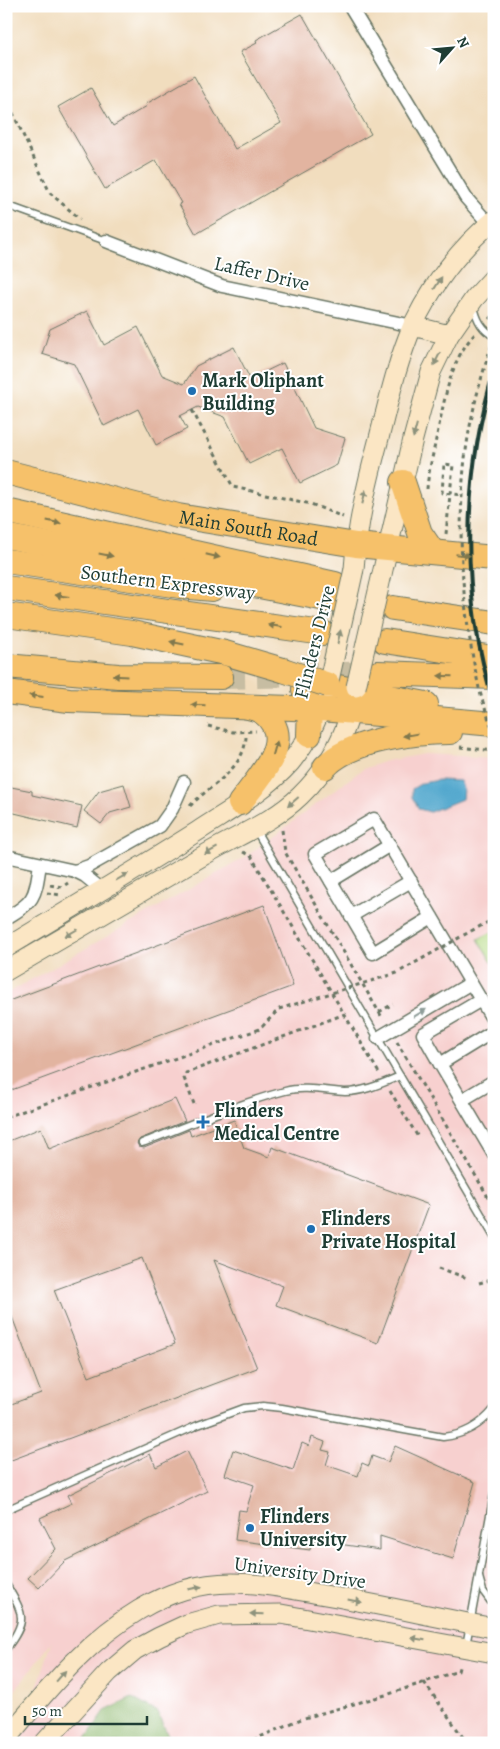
<svg xmlns="http://www.w3.org/2000/svg" width="500" height="1749" viewBox="0 0 500 1749" font-family="Alegreya,serif">
<rect width="100%" height="100%" fill="#fff"/>
<filter id="ink" filterUnits="userSpaceOnUse"><feTurbulence type="fractalNoise" baseFrequency=".02" numOctaves="2"/><feDisplacementMap in="SourceGraphic" scale="10" xChannelSelector="R" yChannelSelector="G"/><feConvolveMatrix kernelMatrix="1 2 1 2 8 2 1 2 1" color-interpolation-filters="sRGB"/></filter>
<filter id="wash" filterUnits="userSpaceOnUse"><feTurbulence type="fractalNoise" baseFrequency=".0096" numOctaves="4" result="noise"/><feDisplacementMap in="SourceGraphic" scale="20" xChannelSelector="R" yChannelSelector="G"/><feGaussianBlur stdDeviation="1.12" result="paint"/><feColorMatrix in="noise" values="0 0 0 0 0 0 0 0 0 0 0 0 0 0 0 0 0 1.4 0 .05"/><feComposite in="paint" operator="in"/></filter>
<g filter="url(#wash)">
<rect width="100%" height="100%" fill="#f1ddbe"/>
<polygon fill="#f7d0cf" points="424,754 494,758 494,1743 19,1743 52,1642 6,1702 6,994 244,858 363,769 386,761"/>
<polygon fill="#b4d982" stroke="#6a8b5b" points="494,931 494,966 478,939"/>
<polygon fill="#8fb970" stroke="#577b52" points="132,1698 157,1712 172,1743 83,1743 105,1711"/>
<polygon fill="#52a8ce" stroke="#387281" points="439,780 460,781 463,789 462,799 430,812 419,809 412,797 412,789 422,783"/>
<g id="blocks">
<g fill="#e2b4a0" fill-rule="evenodd">
<polygon points="302,14 371,134 196,234 179,204 181,203 156,160 105,189 58,107 91,88 113,126 147,106 146,104 194,76 235,149 281,123 240,52 257,43 256,40"/>
<polygon points="87,311 104,345 138,327 162,375 184,384 196,366 234,347 250,379 283,363 314,428 345,438 337,465 300,483 282,448 249,464 225,417 198,407 180,416 187,429 156,445 138,409 104,426 74,364 42,354 50,329"/>
<polygon points="124,784 131,807 110,813 101,824 84,811 99,791"/>
<polygon points="6,786 32,791 32,795 82,806 77,828 6,811"/>
<polygon points="264,905 293,986 6,1092 6,1002"/>
<path d="M175,1099L185,1121L140,1139L137,1143L139,1147L144,1148L189,1130L191,1136L234,1120L244,1148L269,1157L272,1147L429,1205L378,1343L276,1305L283,1286L214,1260L257,1368L6,1462V1406L41,1393L6,1301V1142L41,1128L49,1149ZM142,1258L175,1344L89,1377L54,1290Z"/>
<polygon points="312,1437 325,1442 322,1450 330,1452 326,1465 358,1476 362,1463 369,1466 372,1456 388,1462 395,1446 475,1482 453,1559 380,1536 380,1550 311,1540 310,1550 235,1540 239,1510 246,1511 254,1485 225,1475 233,1450 293,1470 302,1443 309,1446"/>
<polygon points="187,1451 207,1491 65,1561 39,1588 28,1578 56,1549 40,1518 72,1503 68,1495 150,1454 156,1467"/>
</g>
</g>
</g>
<g filter="url(#ink)">
<use href="#blocks" fill-opacity="0" stroke="#687564" stroke-width="1"/>
<g fill="none" stroke-linecap="round" stroke-linejoin="round">
<g stroke="#c7bda2" stroke-width="24" stroke-dasharray="24 12" stroke-linecap="butt">
<polyline points="331,600 393,608"/>
<polyline points="323,633 385,641"/>
<polyline points="221,677 378,673"/>
</g>
<g stroke="#687564" stroke-width="9">
<g id="lane">
<polyline points="6,205 106,241"/>
<path d="M474,305C476,319 482,330 494,336"/>
<polyline points="255,829 494,1236"/>
<path d="M142,1143C187,1126 238,1103 285,1091C304,1086 326,1091 345,1092C364,1092 383,1083 400,1076"/>
<path d="M6,1510L198,1425L244,1408L263,1406L282,1408L443,1437C463,1435 481,1425 494,1409"/>
<polyline points="479,1577 483,1591 494,1606"/>
<path d="M6,1584C23,1614 29,1619 6,1649"/>
<polyline points="466,1646 494,1493"/>
</g>
</g>
<g stroke="#687564" stroke-width="15">
<g id="street">
<polyline points="350,6 466,198 489,224"/>
<polyline points="106,241 222,286 413,326"/>
<polyline points="6,856 75,871 89,866 160,826 172,809 184,782"/>
<polyline points="75,871 85,876 101,889"/>
<polyline points="331,881 390,845"/>
<polyline points="351,916 411,881"/>
<polyline points="432,917 373,953 315,854 374,819 494,1022"/>
<path d="M6,918C36,901 35,896 40,864"/>
<polyline points="494,1031 440,1064 494,1155"/>
<polyline points="378,1038 471,983"/>
<polyline points="440,1064 423,1034 481,1000"/>
<polyline points="462,1100 494,1081"/>
</g>
</g>
<g stroke="#687564" stroke-width="21">
<g id="secondary">
<polyline points="413,326 449,335"/>
<path d="M354,569C357,525 367,484 378,442C388,403 397,362 413,325C432,286 460,248 494,220"/>
<polyline points="382,574 413,439 431,372 449,335 474,299 494,277"/>
<path d="M6,948C70,909 135,871 198,831C230,810 265,791 290,763C309,740 321,713 328,685"/>
<path d="M6,971C73,932 140,893 206,854C238,835 273,822 300,796C328,769 346,736 354,698"/>
<path d="M6,1739C46,1692 85,1642 139,1610C167,1593 200,1583 232,1583C261,1583 291,1589 319,1594C377,1604 435,1617 494,1628"/>
<polyline points="44,1743 109,1672 135,1650 159,1637 187,1624 219,1615 281,1614 494,1653"/>
</g>
</g>
<g stroke="#687564" stroke-width="26">
<g id="highway">
<path id="s1" d="M6,472L178,516L356,545L494,558"/>
<polyline points="403,482 420,533 433,552"/>
<polyline points="6,511 335,584"/>
<polyline points="6,536 331,600"/>
<polyline points="6,561 180,586 212,589"/>
<polyline points="6,588 323,633"/>
<polyline points="393,608 494,623"/>
<polyline points="6,615 132,633 225,653 283,670"/>
<polyline points="385,641 494,658"/>
<polyline points="6,666 118,676 221,677"/>
<polyline points="378,673 494,677"/>
<polyline points="328,685 426,704"/>
<polyline points="304,689 310,706 309,735"/>
<polyline points="6,692 69,700 321,709 494,724"/>
<path d="M325,767C349,740 415,732 450,732"/>
<path d="M240,803C254,783 288,749 273,724C267,713 259,709 248,707"/>
</g>
</g>
<g stroke="#687564" stroke-width="3" stroke-dasharray="4 4" stroke-linecap="butt">
<polyline points="6,98 50,193 80,219"/>
<polyline points="490,319 492,317 494,306"/>
<polyline points="192,410 233,487 311,504 343,517"/>
<path d="M427,489C428,473 433,455 436,439C444,405 449,360 475,334"/>
<polyline points="446,534 453,465 444,464 442,493 463,495"/>
<polyline points="208,726 233,732 256,731"/>
<polyline points="460,747 494,751"/>
<path d="M190,806C210,785 244,770 246,737"/>
<polyline points="282,830 285,852 383,1019"/>
<polyline points="243,852 251,856 379,1073"/>
<polyline points="50,885 62,887 68,883"/>
<polyline points="47,893 61,895"/>
<polyline points="471,931 494,919"/>
<polyline points="379,1012 393,1004"/>
<polyline points="397,1042 494,1207"/>
<polyline points="390,1091 418,1137"/>
<polyline points="194,1104 184,1078 186,1073 345,1014"/>
<polyline points="6,1117 260,1029 279,1009"/>
<polyline points="439,1268 467,1278"/>
<polyline points="479,1283 494,1279"/>
<polyline points="424,1682 467,1743"/>
<polyline points="246,1743 301,1719 389,1694 458,1671 460,1664"/>
</g>
<use href="#lane" stroke="#fff" stroke-width="6"/>
<use href="#street" stroke="#fff" stroke-width="12"/>
<use href="#secondary" stroke="#fbe6c4" stroke-width="19"/>
<use href="#highway" stroke="#f6c16b" stroke-width="24"/>
<path stroke="#1f3d34" stroke-width="4" d="M494,371C462,478 460,596 494,703"/>
<g stroke="#687564" stroke-width="21" stroke-linecap="butt">
<g id="secondary-bridge">
<polyline points="328,685 354,569"/>
<polyline points="356,687 382,574"/>
</g>
</g>
<g stroke="#687564" stroke-width="26" stroke-linecap="butt">
<polyline id="highway-bridge" points="283,670 328,685"/>
</g>
<g stroke="#687564" stroke-width="3" stroke-dasharray="4 4" stroke-linecap="butt">
<path d="M494,338C480,379 468,424 464,468C457,542 463,615 479,688C483,704 489,719 494,735"/>
<polyline points="279,1009 397,973 471,931"/>
</g>
<use href="#secondary-bridge" stroke="#fbe6c4" stroke-width="19"/>
<use href="#highway-bridge" stroke="#f6c16b" stroke-width="24"/>
</g>
<defs><path id="oneway-solid" d="M-6-.8H1V-3.2L6.5 0L1 3.2V.8H-6Z" transform="scale(1.25)"/></defs>
<g fill="#8d927c">
<use href="#oneway-solid" transform="translate(438 283) rotate(-58)"/>
<use href="#oneway-solid" transform="translate(437 359) rotate(116)"/>
<use href="#oneway-solid" transform="translate(415 431) rotate(105)"/>
<use href="#oneway-solid" transform="translate(364 497) rotate(-77)"/>
<use href="#oneway-solid" transform="translate(339 637) rotate(-77)"/>
<use href="#oneway-solid" transform="translate(293 802) rotate(139)"/>
<use href="#oneway-solid" transform="translate(211 851) rotate(151)"/>
<use href="#oneway-solid" transform="translate(122 877) rotate(-30)"/>
<use href="#oneway-solid" transform="translate(71 933) rotate(150)"/>
<use href="#oneway-solid" transform="translate(195 1588) rotate(-11)"/>
<use href="#oneway-solid" transform="translate(355 1601) rotate(11)"/>
<use href="#oneway-solid" transform="translate(257 1614) rotate(-179)"/>
<use href="#oneway-solid" transform="translate(418 1639) rotate(-170)"/>
<use href="#oneway-solid" transform="translate(61 1676) rotate(-49)"/>
</g>
<g fill="#80784d">
<use href="#oneway-solid" transform="translate(54 522) rotate(12)"/>
<use href="#oneway-solid" transform="translate(106 555) rotate(11)"/>
<use href="#oneway-solid" transform="translate(463 555) rotate(6)"/>
<use href="#oneway-solid" transform="translate(213 556) rotate(13)"/>
<use href="#oneway-solid" transform="translate(62 596) rotate(-172)"/>
<use href="#oneway-solid" transform="translate(275 626) rotate(-172)"/>
<use href="#oneway-solid" transform="translate(177 643) rotate(-168)"/>
<use href="#oneway-solid" transform="translate(120 676) rotate(-177)"/>
<use href="#oneway-solid" transform="translate(445 676) rotate(-178)"/>
<use href="#oneway-solid" transform="translate(36 696) rotate(-173)"/>
<use href="#oneway-solid" transform="translate(198 705) rotate(-178)"/>
<use href="#oneway-solid" transform="translate(410 735) rotate(171)"/>
<use href="#oneway-solid" transform="translate(275 748) rotate(-74)"/>
</g>
<use fill="#8f9e9a" href="#oneway-solid" transform="translate(420 1013) rotate(-31)"/>
</g>
<g fill="#1f6fb2" stroke="#fff" stroke-width="2">
<circle cx="192" cy="391" r="5"/>
<path d="M200.5 1114.5h5v5h5v5h-5v5h-5v-5h-5v-5h5z"/>
<circle cx="311" cy="1229" r="5"/>
<circle cx="250" cy="1528" r="5"/>
</g>
<g text-anchor="middle" stroke-width="4" stroke-linejoin="round" paint-order="stroke">
<g font-size="20" fill="#1f3d34" stroke="#fff">
<text transform="translate(262 273) rotate(13)" y="7">Laffer Drive</text>
<text dy="7" stroke="none"><textPath href="#s1" startOffset="249">Main South Road</textPath></text>
<text transform="translate(168 582) rotate(7)" y="7">Southern Expressway</text>
<text transform="translate(314 642) rotate(-76)" y="7">Flinders Drive</text>
<text transform="translate(300 1572) rotate(8)" y="7">University Drive</text>
</g>
<g font-size="20" font-weight="bold" fill="#1f3d34" stroke="#fff" text-anchor="start">
<text x="202" y="387">Mark Oliphant<tspan x="202" dy="23">Building</tspan></text>
<text x="214" y="1117">Flinders<tspan x="214" dy="23">Medical Centre</tspan></text>
<text x="321" y="1225">Flinders<tspan x="321" dy="23">Private Hospital</tspan></text>
<text x="260" y="1523">Flinders<tspan x="260" dy="23">University</tspan></text>
</g>
</g>
<rect width="500" height="1749" fill="none" stroke="#fff" stroke-width="25"/>
<g transform="translate(452 48) rotate(63)" stroke="#ffffff" stroke-width="4" paint-order="stroke">
<path d="M0-4L9 19L0 12L-9 19Z" fill="#1f3d34"/>
<text y="-8" font-size="14" font-weight="bold" text-anchor="middle" fill="#1f3d34">N</text>
</g>
<path d="M25 1716v8h122v-8" fill="none" stroke="#1f3d34" stroke-width="2.5"/>
<text x="32" y="1716" font-size="15" fill="#1f3d34" stroke="#ffffff" stroke-width="4" paint-order="stroke">50 m</text>
</svg>
